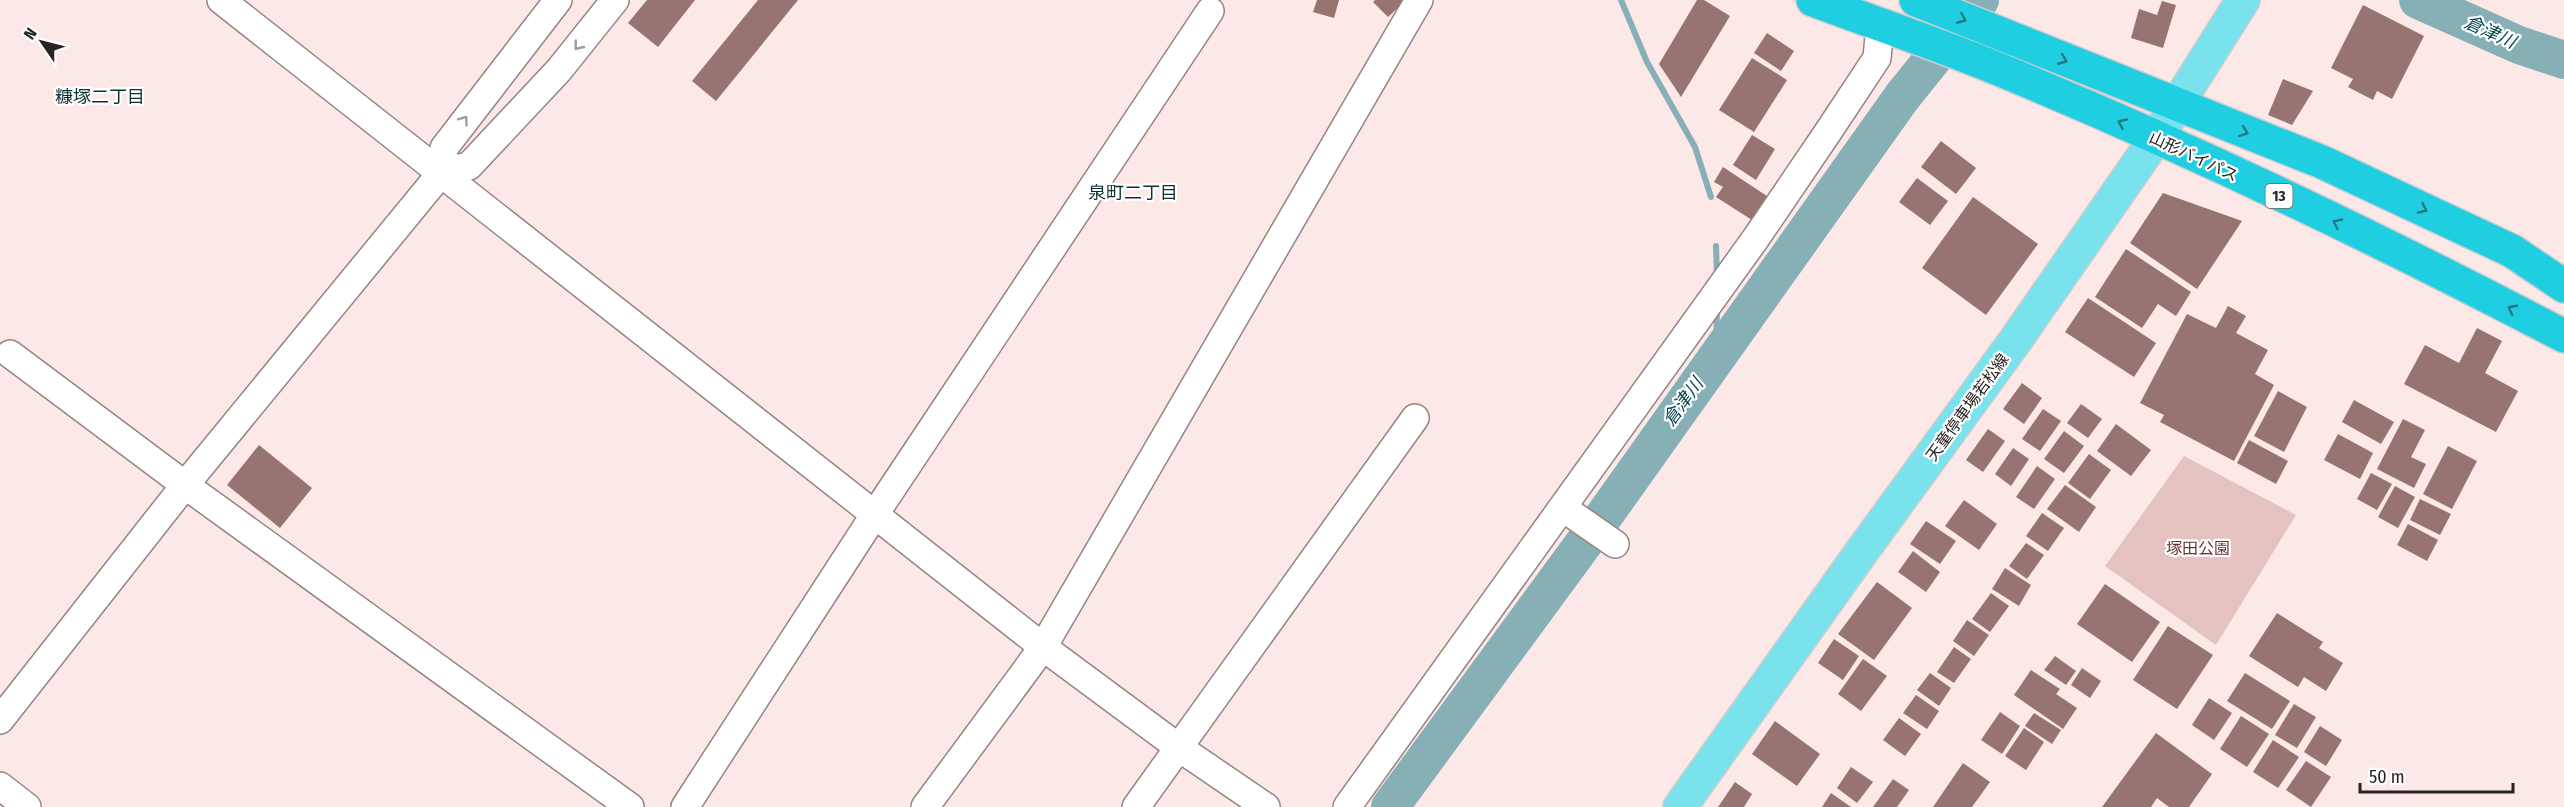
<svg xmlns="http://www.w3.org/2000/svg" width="2564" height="807" viewBox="0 0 2564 807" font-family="'Fira Sans Condensed','Noto Sans JP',sans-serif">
<rect width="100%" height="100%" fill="#fbe8e7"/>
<polygon fill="#e3c2c0" points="2184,456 2296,515 2216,645 2105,566"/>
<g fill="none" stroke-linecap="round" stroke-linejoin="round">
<g stroke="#87b0b6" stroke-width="6">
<polyline points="1621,0 1647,62 1695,147 1711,197"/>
<polyline points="1716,246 1717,275"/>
<polyline points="1716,356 1717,309"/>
</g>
<g stroke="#87b0b6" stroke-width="38">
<polyline points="2418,0 2519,45 2564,60"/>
<polyline points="1390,807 1606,513 1902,97 1980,0"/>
</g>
</g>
<g fill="#977472">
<polygon points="647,0 695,0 658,47 628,23"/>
<polygon points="758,0 798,0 716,101 692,81"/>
<polygon points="1317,0 1339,0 1334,18 1313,12"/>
<polygon points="1375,0 1406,0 1388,17 1373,2"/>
<polygon points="1697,0 1704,0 1730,16 1681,97 1659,64"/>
<polygon points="2162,1 2176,5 2163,48 2131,38 2139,9 2157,15"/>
<polygon points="2363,5 2424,36 2392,99 2377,91 2373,100 2348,87 2353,79 2331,68"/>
<polygon points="1767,33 1794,51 1781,71 1754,53"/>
<polygon points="1752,58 1787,80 1754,132 1719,110"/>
<polygon points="2283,79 2313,91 2292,125 2268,115"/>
<polygon points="1752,135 1775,149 1756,180 1733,165"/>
<polygon points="1941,141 1976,168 1956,194 1921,167"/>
<polygon points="1723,167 1767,196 1752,220 1716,197 1723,187 1714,182"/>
<polygon points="1917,178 1948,201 1930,225 1899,202"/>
<polygon points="2163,193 2242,221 2197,289 2130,243"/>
<polygon points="1973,197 2038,244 1986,315 1922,268"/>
<polygon points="2126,249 2191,292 2176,316 2158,304 2142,328 2095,297"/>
<polygon points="2088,298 2156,343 2134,377 2065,332"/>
<polygon points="2228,306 2246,316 2236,333 2268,350 2255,374 2274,385 2234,461 2160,422 2164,415 2140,403 2187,314 2216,328"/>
<polygon points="2477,328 2502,341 2485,373 2518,391 2496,432 2404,384 2425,345 2459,363"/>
<polygon points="2022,383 2042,398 2024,424 2003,409"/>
<polygon points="2278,391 2307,407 2284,452 2254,436"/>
<polygon points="2354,400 2394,422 2381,444 2342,422"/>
<polygon points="2081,404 2102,419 2088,438 2067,423"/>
<polygon points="2043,409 2061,421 2040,451 2022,439"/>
<polygon points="2403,419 2425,430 2411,457 2426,464 2414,488 2377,469"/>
<polygon points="2116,424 2151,450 2131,476 2097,451"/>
<polygon points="1988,429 2005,441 1983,472 1966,460"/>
<polygon points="2064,431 2084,446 2064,473 2044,459"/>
<polygon points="2338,434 2373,453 2360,479 2324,460"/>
<polygon points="2249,440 2288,461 2276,484 2237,463"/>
<polygon points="259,445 312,488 280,528 227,485"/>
<polygon points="2448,446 2477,461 2452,509 2423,494"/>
<polygon points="2013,448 2029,459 2011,486 1995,474"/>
<polygon points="2089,454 2111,470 2090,499 2068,483"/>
<polygon points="2037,466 2055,479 2034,509 2016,497"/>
<polygon points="2371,473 2392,484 2377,510 2357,499"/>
<polygon points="2065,485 2096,507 2079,532 2047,509"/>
<polygon points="2395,486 2415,497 2398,528 2378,517"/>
<polygon points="2420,499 2451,514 2440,535 2410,520"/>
<polygon points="1964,500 1997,524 1979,550 1945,526"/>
<polygon points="2042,513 2064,528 2048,551 2026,536"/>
<polygon points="1926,521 1956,541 1940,564 1910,544"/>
<polygon points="2408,524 2438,540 2427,561 2397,545"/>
<polygon points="2026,543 2044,555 2027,579 2009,566"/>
<polygon points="1913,551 1940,572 1926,592 1898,572"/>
<polygon points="2005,568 2031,585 2019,606 1992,589"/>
<polygon points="1877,582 1912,608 1874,660 1838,634"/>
<polygon points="2105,584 2160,622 2132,662 2077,624"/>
<polygon points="1991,593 2009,606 1990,632 1972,619"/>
<polygon points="2277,613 2323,642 2319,648 2343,663 2326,691 2304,677 2298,687 2249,656"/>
<polygon points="1967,620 1989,635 1974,656 1953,641"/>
<polygon points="2168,626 2213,655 2177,709 2133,680"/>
<polygon points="1834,639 1859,656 1843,680 1818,663"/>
<polygon points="1954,647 1971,659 1954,683 1937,672"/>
<polygon points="2055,656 2076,671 2066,685 2044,670"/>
<polygon points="1863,659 1887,676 1861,711 1838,694"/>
<polygon points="2082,668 2101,681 2090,698 2071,685"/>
<polygon points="2031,670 2060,689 2056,694 2077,708 2063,729 2014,695"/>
<polygon points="1930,673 1951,688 1939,706 1917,690"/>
<polygon points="2245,673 2290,701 2272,729 2227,701"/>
<polygon points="1916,695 1939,711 1927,729 1903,713"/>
<polygon points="2209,698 2232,713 2214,740 2192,725"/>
<polygon points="2294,704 2316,717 2297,748 2275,735"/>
<polygon points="2000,712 2020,726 2002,754 1981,740"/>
<polygon points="2034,713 2061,730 2052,744 2025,726"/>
<polygon points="2241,716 2269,734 2247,767 2220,749"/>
<polygon points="1899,718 1921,734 1905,756 1883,740"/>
<polygon points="1775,721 1820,754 1797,786 1752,754"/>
<polygon points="2320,726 2342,740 2326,766 2304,752"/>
<polygon points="2024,728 2044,742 2026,770 2005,756"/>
<polygon points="2156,733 2212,774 2189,807 2169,807 2157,798 2151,807 2102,807"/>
<polygon points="2273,740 2299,757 2278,788 2253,772"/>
<polygon points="2306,761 2331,777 2311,807 2286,790"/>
<polygon points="1963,763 1990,782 1972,807 1933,807"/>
<polygon points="1851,767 1873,782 1857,803 1837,788"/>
<polygon points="1893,779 1909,790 1897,807 1873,807"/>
<polygon points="1735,782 1752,794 1744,807 1718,807"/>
<polygon points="1831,793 1851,807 1822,807"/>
</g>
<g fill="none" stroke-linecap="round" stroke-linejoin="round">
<g stroke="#958484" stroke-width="30">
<g id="minor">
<polyline points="221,0 1043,647 1178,747 1266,807"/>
<polyline points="442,172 469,166 559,70 615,0"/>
<polyline points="10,354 185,485 630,807"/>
<polyline points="1563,508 1615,544"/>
<polyline points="0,720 185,485 442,172 444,148 558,0"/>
<polyline points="0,786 27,807"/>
<polyline points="685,807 875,514 1210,11"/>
<polyline points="925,807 1043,647 1419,0"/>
<polyline points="1136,807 1415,418"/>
<polyline points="1347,807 1756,238 1828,132 1877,58 1880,25"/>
</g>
</g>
<g stroke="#d0cece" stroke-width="36">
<polyline id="major" points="1680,807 1860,554 2015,341 2156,138 2243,0"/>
</g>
<g stroke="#d0cece" stroke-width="36">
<g id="highway">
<path d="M1813,0C1872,22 1932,42 1991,66C2186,146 2377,238 2564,336"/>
<polyline points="1916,0 2322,162 2512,251 2564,286"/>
</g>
</g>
<use href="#minor" stroke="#fff" stroke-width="27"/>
<use href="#major" stroke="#79e2ed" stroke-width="33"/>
<use href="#highway" stroke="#20cee1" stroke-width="33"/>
</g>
<defs><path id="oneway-chevron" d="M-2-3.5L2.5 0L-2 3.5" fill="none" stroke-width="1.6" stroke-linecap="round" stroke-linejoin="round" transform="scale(1.5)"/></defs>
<g stroke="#247882">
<use href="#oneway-chevron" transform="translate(1962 19) rotate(23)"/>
<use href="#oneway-chevron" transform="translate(2063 60) rotate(22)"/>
<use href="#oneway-chevron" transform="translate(2122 123) rotate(-156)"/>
<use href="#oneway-chevron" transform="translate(2244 132) rotate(21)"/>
<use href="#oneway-chevron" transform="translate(2423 209) rotate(25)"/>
<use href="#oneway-chevron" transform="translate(2337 223) rotate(-155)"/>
<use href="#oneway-chevron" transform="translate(2512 309) rotate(-152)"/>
</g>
<g stroke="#9f9c9c">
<use href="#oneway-chevron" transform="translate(578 46) rotate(129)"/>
<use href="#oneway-chevron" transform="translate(464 120) rotate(-54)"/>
</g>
<g text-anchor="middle" stroke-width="4.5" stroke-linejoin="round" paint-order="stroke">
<rect fill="#fff" stroke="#696464" stroke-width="1.5" x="2265.5" y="184" width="27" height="24" rx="4.5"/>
<g font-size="15" font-weight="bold" fill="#292222">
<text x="2279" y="201">13</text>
</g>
<g font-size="16" fill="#292222" stroke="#fff">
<text transform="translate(2194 156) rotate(25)" y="6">山形バイパス</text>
<text transform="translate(1967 407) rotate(-54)" y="6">天童停車場若松線</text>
</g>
<g font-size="16" fill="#673333" stroke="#fff">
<text x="2198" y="554">塚田公園</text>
</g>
<g font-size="18" font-style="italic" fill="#07484f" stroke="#fff">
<text transform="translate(2490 32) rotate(24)" y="6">倉津川</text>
<text transform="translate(1683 402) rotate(-54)" y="6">倉津川</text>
</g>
<g font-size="18" fill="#0d3034" stroke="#fff">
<text x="100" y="103">糠塚二丁目</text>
<text x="1133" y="199">泉町二丁目</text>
</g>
</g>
<g transform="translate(42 42) rotate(305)" stroke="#ffffff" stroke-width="4.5" paint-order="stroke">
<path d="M0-4.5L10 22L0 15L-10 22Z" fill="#292222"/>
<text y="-9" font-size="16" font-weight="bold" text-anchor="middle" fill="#292222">N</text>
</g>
<path d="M2360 783v9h153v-9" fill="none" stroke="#292222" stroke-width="3"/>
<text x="2369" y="783" font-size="18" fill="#292222" stroke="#ffffff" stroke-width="4.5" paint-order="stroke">50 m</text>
</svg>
